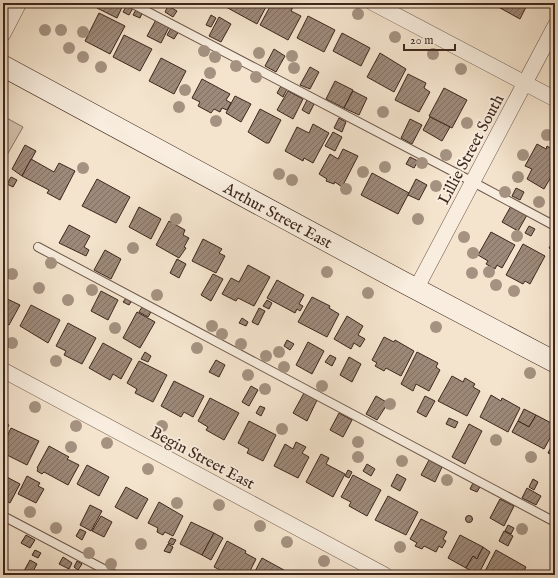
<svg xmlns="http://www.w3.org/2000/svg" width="558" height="578" viewBox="0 0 558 578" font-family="'IM FELL English',serif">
<defs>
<pattern id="building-hatch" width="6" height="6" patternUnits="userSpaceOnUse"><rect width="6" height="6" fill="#9d8979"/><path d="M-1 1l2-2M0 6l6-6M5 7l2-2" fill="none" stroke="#817063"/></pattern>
</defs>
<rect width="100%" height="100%" fill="#f4e4cd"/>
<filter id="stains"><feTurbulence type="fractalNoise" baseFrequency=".005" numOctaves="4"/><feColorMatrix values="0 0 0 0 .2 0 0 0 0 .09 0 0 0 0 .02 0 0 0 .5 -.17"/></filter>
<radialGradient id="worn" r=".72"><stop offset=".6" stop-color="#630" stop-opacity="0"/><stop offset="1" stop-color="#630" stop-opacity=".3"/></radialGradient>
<polygon fill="#d5c4af" stroke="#8a7666" points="3,116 23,127 3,162"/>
<g fill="url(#building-hatch)" stroke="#3e271d">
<polygon points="100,3 124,3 117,18 97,8"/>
<polygon points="229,3 268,3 257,24 226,7"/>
<polygon points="272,3 285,3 293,7 291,11 301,16 288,40 260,25"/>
<polygon points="490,3 505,3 502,9"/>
<polygon points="505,3 528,3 520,19 502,9"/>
<polygon points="127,5 133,8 129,15 123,12"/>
<polygon points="168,6 177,11 173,17 165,12"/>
<polygon points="137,8 143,11 140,18 133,15"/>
<polygon points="99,13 125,26 110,54 85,41"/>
<polygon points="211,15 216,18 211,27 206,25"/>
<polygon points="308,16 335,30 324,52 297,38"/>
<polygon points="219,17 231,24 221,42 209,36"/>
<polygon points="157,18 170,25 161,43 147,36"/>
<polygon points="171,28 179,31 174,39 167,35"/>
<polygon points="342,33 370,48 361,66 333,51"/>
<polygon points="124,35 152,49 140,71 113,57"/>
<polygon points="274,49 285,56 276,72 265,66"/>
<polygon points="380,53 406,69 394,92 367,77"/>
<polygon points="161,58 186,71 174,94 149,81"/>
<polygon points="310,67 319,72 310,89 300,85"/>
<polygon points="408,74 426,83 424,88 430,92 419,112 395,100"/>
<polygon points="202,79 230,94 226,100 231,103 227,110 222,108 220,112 214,109 211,113 198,106 200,102 192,98"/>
<polygon points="335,81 353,90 344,108 326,99"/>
<polygon points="281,86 287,89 283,97 277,93"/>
<polygon points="444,88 467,100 452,128 429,116"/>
<polygon points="288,91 303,99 293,119 277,110"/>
<polygon points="353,91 367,98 359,115 344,108"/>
<polygon points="235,96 251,104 241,122 226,113"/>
<polygon points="307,100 314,104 309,114 302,110"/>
<polygon points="260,109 281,120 269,143 266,143 248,132"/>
<polygon points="430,117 450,127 442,141 423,130"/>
<polygon points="339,118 346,122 342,132 334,128"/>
<polygon points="410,119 422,125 412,144 401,138"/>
<polygon points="313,124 329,133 313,163 304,158 303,161 285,151 297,127 309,133"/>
<polygon points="333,132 342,137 335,151 325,146"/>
<polygon points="537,144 546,149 547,146 555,151 555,170 544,189 527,179 532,169 525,166"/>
<polygon points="25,145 36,151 22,176 12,169"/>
<polygon points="343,149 358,156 342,187 335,182 334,184 326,181 327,179 319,174 330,154 338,159"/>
<polygon points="410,157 418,161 414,168 406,164"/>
<polygon points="31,159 54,172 59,163 75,171 60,200 47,193 49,190 22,176"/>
<polygon points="372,173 409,193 398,214 361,195"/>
<polygon points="11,177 17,180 13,187 7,184"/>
<polygon points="97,179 130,197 116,223 82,206"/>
<polygon points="416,179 427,185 419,200 408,195"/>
<polygon points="516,188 524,192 520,200 512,196"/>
<polygon points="511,206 527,215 518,231 502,222"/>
<polygon points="139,207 161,219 151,239 129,227"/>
<polygon points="555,208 555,220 550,217"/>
<polygon points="169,221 185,230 183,235 189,238 184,247 186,248 179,258 156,245"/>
<polygon points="69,225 90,236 84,247 89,250 86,256 59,243"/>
<polygon points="529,226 535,229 531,236 525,233"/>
<polygon points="491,232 515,245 502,268 497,265 495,269 486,264 488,261 478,255"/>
<polygon points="555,238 555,251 549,248"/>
<polygon points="203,239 222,249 219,253 225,256 216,273 192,261"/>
<polygon points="523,244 545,256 530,284 525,281 523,284 506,275"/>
<polygon points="105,250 121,259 111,279 94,270"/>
<polygon points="177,259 186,264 179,278 170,273"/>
<polygon points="248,265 270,277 254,306 238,298 236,301 222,294 231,278 239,282"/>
<polygon points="213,274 223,279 211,301 201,295"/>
<polygon points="277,280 304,295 299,304 303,306 300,311 297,309 295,313 267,298"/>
<polygon points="101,291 118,300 108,320 91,311"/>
<polygon points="3,297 20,305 9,325 3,322"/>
<polygon points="312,297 330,306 329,308 339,314 327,337 298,322"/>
<polygon points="126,298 131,302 129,305 123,302"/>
<polygon points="267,300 272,303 269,309 263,306"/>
<polygon points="31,305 60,320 48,343 20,326"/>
<polygon points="142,307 151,312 148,317 139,312"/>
<polygon points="259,308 265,311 258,325 252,322"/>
<polygon points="137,312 155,322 140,348 123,338"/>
<polygon points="347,316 363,326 358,335 365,339 360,347 354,343 351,349 334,339"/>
<polygon points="242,318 248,322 246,326 239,323"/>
<polygon points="68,323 96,338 82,364 64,355 66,351 56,346"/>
<polygon points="384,337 394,342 395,340 414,351 401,376 386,368 384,371 375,366 377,363 372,360"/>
<polygon points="287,340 294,344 290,350 284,346"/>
<polygon points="308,342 324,351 312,374 296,365"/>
<polygon points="103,343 132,359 121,379 113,374 110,380 89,368"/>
<polygon points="145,352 151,356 148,362 141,359"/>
<polygon points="417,352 438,363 436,367 440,370 429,391 416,384 413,391 401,384"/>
<polygon points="330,355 336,358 332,366 325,362"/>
<polygon points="349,357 361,364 352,382 340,375"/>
<polygon points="216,360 225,365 219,377 209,372"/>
<polygon points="139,361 167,375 153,402 135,393 137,389 127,383"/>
<polygon points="452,376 463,382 465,378 475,384 473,387 480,391 467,416 438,401"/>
<polygon points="174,381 204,396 193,417 184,412 181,417 161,406"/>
<polygon points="251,386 258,390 249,406 242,402"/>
<polygon points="304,393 317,400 307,421 293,413"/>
<polygon points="491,395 501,401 502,398 520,408 508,432 480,417"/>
<polygon points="376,396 388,403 377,420 366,414"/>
<polygon points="425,396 435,401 426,417 417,412"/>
<polygon points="210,398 239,413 224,440 206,430 208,427 198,421"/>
<polygon points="260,406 265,408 261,416 256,413"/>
<polygon points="524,409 536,415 529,427 518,421"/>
<polygon points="339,413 352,420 343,437 330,430"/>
<polygon points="536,415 555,425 555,429 544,449 512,432 518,421 529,427"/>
<polygon points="449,418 458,422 455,428 446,424"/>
<polygon points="249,421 276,435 263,461 247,453 249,449 238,443"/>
<polygon points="3,422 9,425 3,435"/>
<polygon points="469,424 482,431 465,464 452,457"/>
<polygon points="11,428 39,441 27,465 3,453 3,445"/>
<polygon points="555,439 555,456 548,453"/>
<polygon points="296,442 306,447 302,453 309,457 298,478 274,466 285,444 293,449"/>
<polygon points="49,446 69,457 67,459 79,465 68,485 44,472 42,474 37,471 38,469 37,468"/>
<polygon points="321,454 329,458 326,464 345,474 333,497 306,482"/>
<polygon points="429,460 442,467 435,482 421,475"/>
<polygon points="367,464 375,469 371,476 363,471"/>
<polygon points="87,465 109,477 99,496 77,484"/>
<polygon points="348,470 352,472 349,478 345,476"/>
<polygon points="397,474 406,479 400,491 391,486"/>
<polygon points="353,475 381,490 367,516 349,506 351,502 341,497"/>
<polygon points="5,476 20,484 10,503 3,499 3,480"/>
<polygon points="27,476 40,483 38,486 44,489 36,503 18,494"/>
<polygon points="533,479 538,482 534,490 529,487"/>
<polygon points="473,483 480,487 477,492 470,489"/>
<polygon points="126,487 148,499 137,519 115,507"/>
<polygon points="527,488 541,496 536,505 522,498"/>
<polygon points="388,496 418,512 406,535 375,520"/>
<polygon points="500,499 514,506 504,526 490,518"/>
<polygon points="159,502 183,516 173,536 165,532 163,535 157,532 158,528 148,523"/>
<polygon points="90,505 102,511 91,531 80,525"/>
<circle cx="469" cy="519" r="3.5"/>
<polygon points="101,516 112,522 104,537 92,531"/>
<polygon points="421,519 447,532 443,539 446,541 442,548 439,546 436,552 424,546 422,549 415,546 417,543 410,539"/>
<polygon points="191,522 214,533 202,555 180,544"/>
<polygon points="508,525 514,528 511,534 505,531"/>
<polygon points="80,529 86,532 82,540 76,536"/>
<polygon points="504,531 513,536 508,546 499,541"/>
<polygon points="214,533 223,538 211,560 202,555"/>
<polygon points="3,535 7,538 3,546"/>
<polygon points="26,535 35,540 30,548 21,543"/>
<polygon points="460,535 483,547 477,559 473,556 466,568 448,558"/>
<polygon points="171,538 176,540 173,545 168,543"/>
<polygon points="227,541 246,551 245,553 256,559 248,575 230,575 214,567"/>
<polygon points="168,544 173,547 170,553 164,551"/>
<polygon points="483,547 490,552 478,575 466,568 473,556 477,559"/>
<polygon points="35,550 41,553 38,558 32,555"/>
<polygon points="496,550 526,567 522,575 483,575"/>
<polygon points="63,557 72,563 69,569 59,564"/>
<polygon points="262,558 293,575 253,575"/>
<polygon points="30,560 37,564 31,575 24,571"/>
<polygon points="77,561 82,564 78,570 74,567"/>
</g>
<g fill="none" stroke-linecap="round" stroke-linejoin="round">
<g stroke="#6c5649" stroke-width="10">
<g id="service">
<polyline points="131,3 473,182 555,226"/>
<polyline points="38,247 555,522"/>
<polyline points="3,516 115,575"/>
</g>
</g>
<g stroke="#6c5649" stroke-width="16">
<g id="minor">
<polyline points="373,3 555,99"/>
<polyline points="3,34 19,3"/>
<polyline points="416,289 555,26"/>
<polyline points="3,370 385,575"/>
</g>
</g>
<g stroke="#3e271d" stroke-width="22">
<g id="secondary">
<path id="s1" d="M3,66L401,281L555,362"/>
</g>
</g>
<use href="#service" stroke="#f8edde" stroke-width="8"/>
<use href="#minor" stroke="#f8edde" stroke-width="15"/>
<use href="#secondary" stroke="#f8edde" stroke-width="21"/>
</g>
<g fill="#a59281">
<circle cx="358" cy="14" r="6"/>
<circle cx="45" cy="30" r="6"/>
<circle cx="61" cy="30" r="6"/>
<circle cx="83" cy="32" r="6"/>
<circle cx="395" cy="37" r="6"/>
<circle cx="69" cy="48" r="6"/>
<circle cx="204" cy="51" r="6"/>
<circle cx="259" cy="53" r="6"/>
<circle cx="433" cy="54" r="6"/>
<circle cx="292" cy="56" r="6"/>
<circle cx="83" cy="57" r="6"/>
<circle cx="215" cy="57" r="6"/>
<circle cx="236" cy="66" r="6"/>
<circle cx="101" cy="67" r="6"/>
<circle cx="294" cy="68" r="6"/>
<circle cx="461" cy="69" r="6"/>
<circle cx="210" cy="73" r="6"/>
<circle cx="256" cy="77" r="6"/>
<circle cx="185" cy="90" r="6"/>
<circle cx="179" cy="107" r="6"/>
<circle cx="383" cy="112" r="6"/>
<circle cx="216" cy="121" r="6"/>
<circle cx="467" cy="123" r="6"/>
<circle cx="547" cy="135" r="6"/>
<circle cx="446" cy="155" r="6"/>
<circle cx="523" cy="155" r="6"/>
<circle cx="422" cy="163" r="6"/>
<circle cx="385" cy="167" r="6"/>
<circle cx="83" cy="168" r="6"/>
<circle cx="363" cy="172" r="6"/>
<circle cx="279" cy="174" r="6"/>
<circle cx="518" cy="177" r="6"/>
<circle cx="292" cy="180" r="6"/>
<circle cx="436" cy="186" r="6"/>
<circle cx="346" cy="189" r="6"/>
<circle cx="505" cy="192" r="6"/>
<circle cx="539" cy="202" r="6"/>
<circle cx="176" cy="219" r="6"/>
<circle cx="418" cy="219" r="6"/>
<circle cx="517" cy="236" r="6"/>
<circle cx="464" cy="237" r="6"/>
<circle cx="133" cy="248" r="6"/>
<circle cx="473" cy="253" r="6"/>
<circle cx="51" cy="263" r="6"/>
<circle cx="327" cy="272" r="6"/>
<circle cx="489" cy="272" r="6"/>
<circle cx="472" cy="273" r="6"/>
<circle cx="12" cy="274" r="6"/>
<circle cx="496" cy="285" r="6"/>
<circle cx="39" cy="288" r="6"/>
<circle cx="92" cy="290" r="6"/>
<circle cx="514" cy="291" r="6"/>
<circle cx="368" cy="293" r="6"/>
<circle cx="157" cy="295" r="6"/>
<circle cx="68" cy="300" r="6"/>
<circle cx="212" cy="326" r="6"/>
<circle cx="436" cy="327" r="6"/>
<circle cx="115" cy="328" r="6"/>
<circle cx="222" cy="334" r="6"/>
<circle cx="12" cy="343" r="6"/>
<circle cx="241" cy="344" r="6"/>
<circle cx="197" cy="348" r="6"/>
<circle cx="279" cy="352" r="6"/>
<circle cx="266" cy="356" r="6"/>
<circle cx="56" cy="361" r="6"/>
<circle cx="284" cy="367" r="6"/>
<circle cx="530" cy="373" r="6"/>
<circle cx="248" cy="375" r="6"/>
<circle cx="322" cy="386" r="6"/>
<circle cx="265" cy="389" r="6"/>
<circle cx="390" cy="404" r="6"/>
<circle cx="35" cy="407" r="6"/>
<circle cx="76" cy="426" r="6"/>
<circle cx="162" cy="426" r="6"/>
<circle cx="282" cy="429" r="6"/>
<circle cx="496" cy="440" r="6"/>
<circle cx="358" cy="442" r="6"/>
<circle cx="107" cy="443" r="6"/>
<circle cx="71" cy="447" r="6"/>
<circle cx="358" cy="457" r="6"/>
<circle cx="531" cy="457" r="6"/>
<circle cx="402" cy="461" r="6"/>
<circle cx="148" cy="469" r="6"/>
<circle cx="447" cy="480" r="6"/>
<circle cx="177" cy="503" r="6"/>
<circle cx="219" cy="505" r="6"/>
<circle cx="30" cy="512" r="6"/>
<circle cx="260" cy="526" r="6"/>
<circle cx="56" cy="528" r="6"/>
<circle cx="522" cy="529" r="6"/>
<circle cx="287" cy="542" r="6"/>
<circle cx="141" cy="544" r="6"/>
<circle cx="400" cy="547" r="6"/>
<circle cx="89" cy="553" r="6"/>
<circle cx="324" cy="561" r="6"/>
<circle cx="111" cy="564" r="6"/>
</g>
<g text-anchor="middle" stroke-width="4" stroke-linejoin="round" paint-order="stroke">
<g font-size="16" fill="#3e271d" stroke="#f8edde">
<text transform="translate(470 149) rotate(-62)" y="6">Lillie Street South</text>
<text dy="6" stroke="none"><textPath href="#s1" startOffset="313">Arthur Street East</textPath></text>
<text transform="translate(203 457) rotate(28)" y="6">Begin Street East</text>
</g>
</g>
<rect width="558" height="578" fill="none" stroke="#f4e4cd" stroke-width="16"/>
<rect x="4" y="4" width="550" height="570" fill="none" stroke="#3e271d" stroke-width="2"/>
<rect x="8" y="8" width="542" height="562" fill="none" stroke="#3e271d"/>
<path d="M404 44v6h51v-6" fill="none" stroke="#3e271d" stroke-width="2"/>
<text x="410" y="44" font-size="12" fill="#3e271d" stroke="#f8edde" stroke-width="3" paint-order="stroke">20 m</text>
<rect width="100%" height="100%" filter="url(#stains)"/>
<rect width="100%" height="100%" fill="url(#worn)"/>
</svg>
